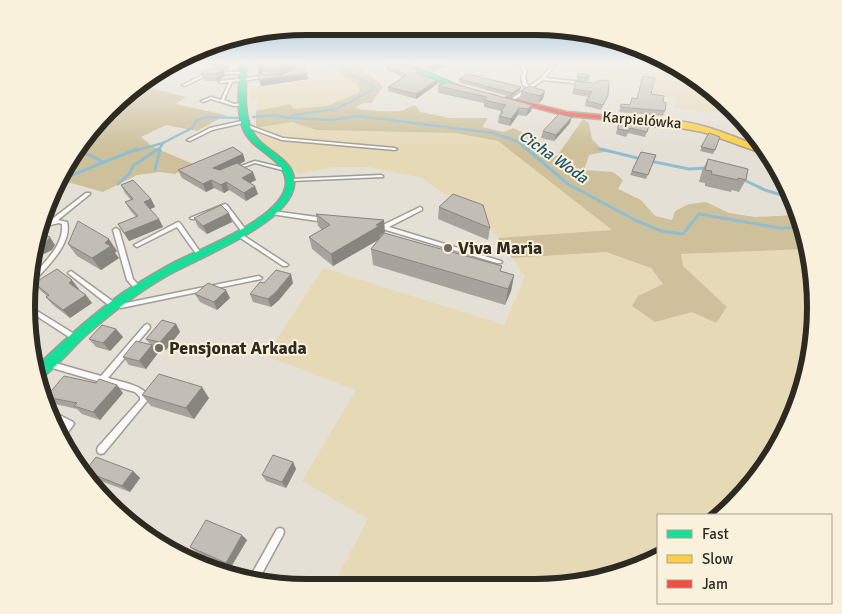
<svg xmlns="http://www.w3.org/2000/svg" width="842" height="614" viewBox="0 0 842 614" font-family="Signika,sans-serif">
<rect width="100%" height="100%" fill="#e5e0d5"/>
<g fill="#e6d9b6">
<path d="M522,63H552C545,71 538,84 527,81L528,72Z"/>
<path d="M586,63H668L691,73L735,115L674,108L676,99L653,94L655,82C635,79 620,84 601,82L602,76L580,72Z"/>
<polygon points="343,76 358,85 360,92 328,106 294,109 290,104 256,111 259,103 257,100 250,100 249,90"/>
<polygon points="293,122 316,130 455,133 498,141 612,230 498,238 471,201 444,194 420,177 368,167 332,167 299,174 261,142 256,128"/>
<polygon points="807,245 813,343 778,447 719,515 658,515 658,557 643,566 572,585 332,587 368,519 302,481 356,390 266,356 323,268 504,325 525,277 512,258 606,252 651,268 663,284 638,296 632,306 654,321 692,312 716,323 727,307 682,266 681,254 804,249"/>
</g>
<g fill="#cdc09b">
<path d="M331,63H354C363,74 376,76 383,87L371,103H363L355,108C366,111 390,112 401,111C407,110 409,105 416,106L420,112L450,118H488L482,127L504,132L513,128L533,137L530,142L557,156L583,119L589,123L592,139L604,152L589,155L584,170L613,172L623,180L618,189L641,200L655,216L672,220L675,211L689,204L706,202L729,213L755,217L797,215C802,225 811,238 805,249L681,254L683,266L727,307L716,323L692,312L655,322L632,306L638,296L663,284L651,268L606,252L512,258L498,238L612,230L498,141L455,133L316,130L292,122L256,128V111L290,104L294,109L328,106L360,92L358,85L343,76Z"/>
<polygon points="138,85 186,97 175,104 226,115 197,131 166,125 141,137 153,147 193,164 175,174 160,172 137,175 103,192 71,183 54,186 96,122"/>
</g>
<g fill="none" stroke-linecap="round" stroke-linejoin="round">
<g stroke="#91becf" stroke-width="2.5">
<polyline points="340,63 349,74 373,85 374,89 336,109 294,115 289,118 332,120 358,116 493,133 517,141 529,151"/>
<polyline points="253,117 272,115 289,118"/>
<polyline points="599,149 606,151"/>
<polyline points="134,151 163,143 192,128 196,121 206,117 239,118"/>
<polyline points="158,151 163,143"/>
</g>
<g stroke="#91becf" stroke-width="3">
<polyline points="527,149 568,184 635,220 661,231 683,234 699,214 780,228 802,227"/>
<polyline points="601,149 641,159"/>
<polyline points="75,153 90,155 103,162"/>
<polyline points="650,161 689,169 707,168"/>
<polyline points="155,170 160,150"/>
<polyline points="742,179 765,190 788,197"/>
<polyline points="57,181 137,149"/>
<polyline points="118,184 129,174 133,166 158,149"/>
</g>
<g stroke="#a09d94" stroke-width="3">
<g id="lane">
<polygon points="225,63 244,63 226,65 224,64"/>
<polygon points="518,63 521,63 527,71 525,77 527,84 529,86 541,78 554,63 557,63 545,78 583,82 585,83 583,84 543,80 513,101 511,101 511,99 527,88 523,85 521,77 523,71"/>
<polygon points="209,72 243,72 245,73 243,74 210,74 185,86 182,85"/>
<polygon points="263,76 264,76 264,78 232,82 224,100 234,104 244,103 245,103 245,105 234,106 211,99 203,102 201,101 211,97 221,100 229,82 221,83 219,82 220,81"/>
<polygon points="246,120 248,121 247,122 212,130 190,141 187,140 210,128"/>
<polygon points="246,125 248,125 283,138 395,148 397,149 395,150 282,140 246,127"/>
<polygon points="255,161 284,168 284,169 282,170 255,163 235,170 233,169"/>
<polygon points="381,175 383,176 383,177 291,181 289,180 291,179"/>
<path d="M86,193H90V194L58,220L67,222C73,245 44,269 31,285L29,286V280C42,264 64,247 62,224L59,223L42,227L43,223L51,221V220Z"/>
<polygon points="225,204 227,205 246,230 246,232 242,232 224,208 195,219 191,219 190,218"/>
<polygon points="420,207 422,208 422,210 389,227 501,261 502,262 501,263 497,263 376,227 375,226 378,224 383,225"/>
<polygon points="273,211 324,218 327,220 324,222 271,214 270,213"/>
<polygon points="178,222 180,223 201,253 202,254 201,255 197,255 177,227 137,247 134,245"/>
<polygon points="116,228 119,230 133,279 141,288 140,290 136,290 127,280 113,230"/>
<polygon points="238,232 287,264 288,265 287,266 283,266 236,235 235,234 236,233"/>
<polygon points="71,271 115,303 116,305 115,307 111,307 69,274 68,273 69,272"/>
<polygon points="259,276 262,278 261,279 121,308 118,306 121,304"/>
<polygon points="29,306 76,335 77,337 76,339 72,339 29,311"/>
<path d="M147,324L149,325L150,327L149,329L108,378C118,381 140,385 146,393C148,396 147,397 147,401L104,453L101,454L98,453L97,450L98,447L140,400V397L135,392L52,368L50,367L49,365L50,363L52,362L101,376L145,325Z"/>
<polygon points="46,409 50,410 73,422 74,424 63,439 62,439 58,432 64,425 49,417"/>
<polygon points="280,528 283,529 284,532 283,535 259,579 250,577 277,529"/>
</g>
</g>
<g stroke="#a09d94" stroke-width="3">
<g id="fast">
<path d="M240,63H246C247,85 242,110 252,131C262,152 297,158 294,185C290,223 198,258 168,275C138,292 111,313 85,336C75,345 48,376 38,380L35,368C63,341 92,315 124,292C140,282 156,272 173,263C200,249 287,217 286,182C285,158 253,151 244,131C235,110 240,85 240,63Z"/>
<polygon points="399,63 407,63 471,91 468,93 442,84"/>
</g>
</g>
<g stroke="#a09d94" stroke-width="3">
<path id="slow" d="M664,121C693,118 738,138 764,149L767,155L703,132L664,125Z"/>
</g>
<g stroke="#a09d94" stroke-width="3">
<polygon id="jam" points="507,97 567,112 667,121 671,123 667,125 567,116 505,100 505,98"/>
</g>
<use href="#lane" fill="#fbfaf9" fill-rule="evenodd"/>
<use href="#fast" fill="#16e098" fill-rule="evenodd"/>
<use href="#slow" fill="#ffcf43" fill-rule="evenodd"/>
<use href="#jam" fill="#f24e42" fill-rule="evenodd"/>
</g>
<g fill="#a7a39c" fill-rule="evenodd">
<polygon points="213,63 228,63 229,67 227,70 223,70 225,76 217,81 204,81 201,74 213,69 212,65"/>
<path d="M257,63H304L308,79L261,86ZM264,72L277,75L260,74Z"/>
<polygon points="380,63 402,63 419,71 419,74 437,80 437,84 416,99 388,91 388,87 403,77 387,70 386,66"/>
<polygon points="416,63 453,63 433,71"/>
<polygon points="578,73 589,75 588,81 577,80"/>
<polygon points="459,79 521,87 520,90 511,97 459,82"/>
<polygon points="576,81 608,95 606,100 601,110 585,106 586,101 589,97 572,94"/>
<polygon points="438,86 532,105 531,111 526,116 518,115 510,126 498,123 499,116 500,115 501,111 484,107 484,103 438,93"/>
<polygon points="529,86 543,99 539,103 520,99 521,91"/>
<polygon points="651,94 663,102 665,111 663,116 619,112 621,104 629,105 637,98"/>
<polygon points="619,119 664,123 662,128 648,128 645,137 628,133 626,137 616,134"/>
<polygon points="570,123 554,141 541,138 543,131"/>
<polygon points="709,133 715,150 713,154 700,151"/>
<polygon points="243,154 245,161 239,165 256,180 250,183 258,194 246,201 229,190 224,193 214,188 206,192 182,178 178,170"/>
<polygon points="656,155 646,179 630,175 632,171"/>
<polygon points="708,159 746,180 739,192 732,190 731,192 705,186 705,183 699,182 702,171"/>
<polygon points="121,185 151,199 155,207 150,209 163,227 129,241 118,224 136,217 130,210 125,202 131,200 125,193"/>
<polygon points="439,207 490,228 488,240 438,219"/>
<polygon points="229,213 232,222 207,234 198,227 194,218"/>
<polygon points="316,214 385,232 384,233 514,275 511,291 505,305 373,265 371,249 379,239 333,266 312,249 309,237 322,230 318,226"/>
<polygon points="68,244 117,251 115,253 119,258 101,270 77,256"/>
<polygon points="34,283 79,289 78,289 92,303 70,318 53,305 46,297 47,296 41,291"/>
<polygon points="264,283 293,283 279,300 271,307 253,302 250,294"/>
<polygon points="195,294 230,298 217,310 200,302"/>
<polygon points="176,324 180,332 166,350 154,347 158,353 146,369 129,365 123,357 150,344 146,339"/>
<polygon points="116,329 123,337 110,351 96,347 89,339"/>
<polygon points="123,393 100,420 82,414 77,409 55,404 46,397"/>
<polygon points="142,395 209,398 194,419 151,406"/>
<polygon points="293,462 296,469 286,488 266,481 262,475"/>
<polygon points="85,471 133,471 140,478 130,492 93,478"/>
<polygon points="247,540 231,567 196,552 190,547"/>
</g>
<g fill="#88857f">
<polygon points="226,63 228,63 229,67 227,70 226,65"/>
<polygon points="442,63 453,63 433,71 433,67"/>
<polygon points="291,64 293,70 279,76 277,70"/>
<polygon points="262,66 264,72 259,74 258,69"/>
<polygon points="223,69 225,76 217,81 215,74"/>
<polygon points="307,73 308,79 261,86 259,80"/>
<polygon points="437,80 437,84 416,99 416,94"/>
<polygon points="521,87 520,90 511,97 512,93"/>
<polygon points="545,91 543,99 539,103 540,96"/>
<polygon points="532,105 531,111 526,116 528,109"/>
<polygon points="519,108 518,115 510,126 511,119"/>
<polygon points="572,117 570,123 554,141 556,135"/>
<polygon points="243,154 245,161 216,176 213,168"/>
<polygon points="253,172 256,180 244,186 242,178"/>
<polygon points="211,180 214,188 206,192 203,184"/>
<polygon points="226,182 229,190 224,193 221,185"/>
<polygon points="255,186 258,194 246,201 244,193"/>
<polygon points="151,199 155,207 148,210 144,202"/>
<polygon points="229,213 232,222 207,234 203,226"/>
<polygon points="159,219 163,227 129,241 124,233"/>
<polygon points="384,220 385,232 379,236 380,239 333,266 331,254"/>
<polygon points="50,237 55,245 52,250 40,256 35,250 35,248"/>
<polygon points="109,239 117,251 115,253 119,258 101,270 92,258 105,243"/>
<polygon points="291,274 293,283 279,300 271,307 268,299"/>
<polygon points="514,275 511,291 505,305 508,289"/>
<polygon points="72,280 79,289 75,291 69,283"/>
<polygon points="226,290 230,298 217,310 214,302"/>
<polygon points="86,295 92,303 70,318 63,310"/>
<polygon points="176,324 180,332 166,350 160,342"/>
<polygon points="116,329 123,337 110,351 103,343"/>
<polygon points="152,345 158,353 146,369 139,361"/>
<polygon points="117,385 123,393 100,420 93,412"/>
<polygon points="202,387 209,398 194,419 186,408"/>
<polygon points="293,462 296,469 286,488 282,482"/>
<polygon points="133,471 140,478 130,492 122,486"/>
<polygon points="242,535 247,540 231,567 226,563"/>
</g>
<g fill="#c2beb5" stroke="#88857f">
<polygon points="213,63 226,63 226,65 212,65"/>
<polygon points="257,63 304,63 307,73 259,80 258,74 281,75 296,68 291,64 277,70 262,66 258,69"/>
<polygon points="390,63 402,63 419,71 415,73 437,80 416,94 388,87 407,75 386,66 392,64"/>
<polygon points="425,63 442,63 433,67"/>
<polygon points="208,69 223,69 215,74 201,74"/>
<polygon points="578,73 589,75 589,78 577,76"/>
<polygon points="468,74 521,87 512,93 459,79"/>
<polygon points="643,76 655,78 651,94 664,96 663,102 666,103 665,111 621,107 621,104 630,105 632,98 637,99"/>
<polygon points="599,80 609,81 608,95 603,105 586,101 592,92 574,89 576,81 595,83"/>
<polygon points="447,82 532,105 528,109 519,108 511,119 499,116 503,112 501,111 506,105 484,100 487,97 438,86"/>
<polygon points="529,86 545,91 540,96 521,91"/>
<polygon points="559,114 572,117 556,135 543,131"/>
<polygon points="619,119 664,123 650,122 647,132 630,128 628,131 618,129"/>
<polygon points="709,133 720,137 715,150 701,147"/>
<polygon points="233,147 243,154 213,168 220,170 237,163 253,172 242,178 255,186 244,193 226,182 221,185 211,180 203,184 178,170"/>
<polygon points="641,152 656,155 648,175 632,171"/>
<polygon points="708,159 748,169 746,180 738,178 738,180 711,174 712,171 705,170"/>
<polygon points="133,180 151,199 144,202 159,219 124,233 118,224 138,216 125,202 133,199 121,185"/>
<polygon points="453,194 483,205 490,228 439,207"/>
<polygon points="221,205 229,213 203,226 194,218"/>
<polygon points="316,214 384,220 376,225 379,226 331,254 309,237 330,225"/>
<polygon points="78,221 109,239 105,243 111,246 92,258 68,244"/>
<polygon points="384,233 502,266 500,271 514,275 508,289 371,249"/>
<polygon points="40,234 50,237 46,243 35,248"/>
<polygon points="57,269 72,280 69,283 86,295 63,310 46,297 49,295 34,283"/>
<polygon points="276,270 291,274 276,292 268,299 250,294 260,282 264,283"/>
<polygon points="208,283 226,290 214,302 195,294"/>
<polygon points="162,320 176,324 160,342 146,339"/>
<polygon points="102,325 116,329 103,343 89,339"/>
<polygon points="136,341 152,345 139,361 123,357"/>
<polygon points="159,374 202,387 186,408 142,395"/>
<polygon points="64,376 96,383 99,379 117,385 93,412 74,406 77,403 46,397"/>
<polygon points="273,455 293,462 282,482 262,475"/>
<polygon points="96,457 133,471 122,486 85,471"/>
<polygon points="206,520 242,535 226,563 190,547"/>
</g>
<linearGradient id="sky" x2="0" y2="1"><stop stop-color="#85b8de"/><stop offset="0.42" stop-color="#f3f1ec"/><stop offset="1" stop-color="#f3f1ec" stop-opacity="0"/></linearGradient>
<rect width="842" height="149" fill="url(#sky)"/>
<g fill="#6d6a61" stroke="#f9f1db" stroke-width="2">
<circle cx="448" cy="248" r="5"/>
<circle cx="159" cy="348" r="5"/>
</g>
<g text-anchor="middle" stroke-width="4" stroke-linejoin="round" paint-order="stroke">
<g font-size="15" fill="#2d2a22" stroke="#f9f1db">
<text transform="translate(642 120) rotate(5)" y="5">Karpielówka</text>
</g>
<g font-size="16" font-style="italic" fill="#1d5369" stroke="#f9f1db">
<text transform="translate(554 156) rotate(35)" y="6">Cicha Woda</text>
</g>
<g font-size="18" font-weight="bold" fill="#2d2a22" stroke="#f9f1db" text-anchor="start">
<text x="458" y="254">Viva Maria</text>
<text x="169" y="354">Pensjonat Arkada</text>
</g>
</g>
<path d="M0 0H842V614H0ZM307 35H535A272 272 0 0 1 807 307V307A272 272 0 0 1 535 579H307A272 272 0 0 1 35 307V307A272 272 0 0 1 307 35Z" fill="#f9f1db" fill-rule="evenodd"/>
<path fill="none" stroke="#2d2a22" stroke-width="6" d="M307 35H535A272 272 0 0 1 807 307V307A272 272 0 0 1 535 579H307A272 272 0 0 1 35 307V307A272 272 0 0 1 307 35Z"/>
<rect x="657" y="514" width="175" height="90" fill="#f9f1db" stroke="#a7a191"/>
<rect x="667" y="530" width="25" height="8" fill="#16e098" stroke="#a7a191"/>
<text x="702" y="539" font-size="15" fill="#2d2a22">Fast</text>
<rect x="667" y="555" width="25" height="8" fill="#ffcf43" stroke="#a7a191"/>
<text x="702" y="564" font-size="15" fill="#2d2a22">Slow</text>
<rect x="667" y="580" width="25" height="8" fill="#f24e42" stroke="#a7a191"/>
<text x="702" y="589" font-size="15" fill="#2d2a22">Jam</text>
</svg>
